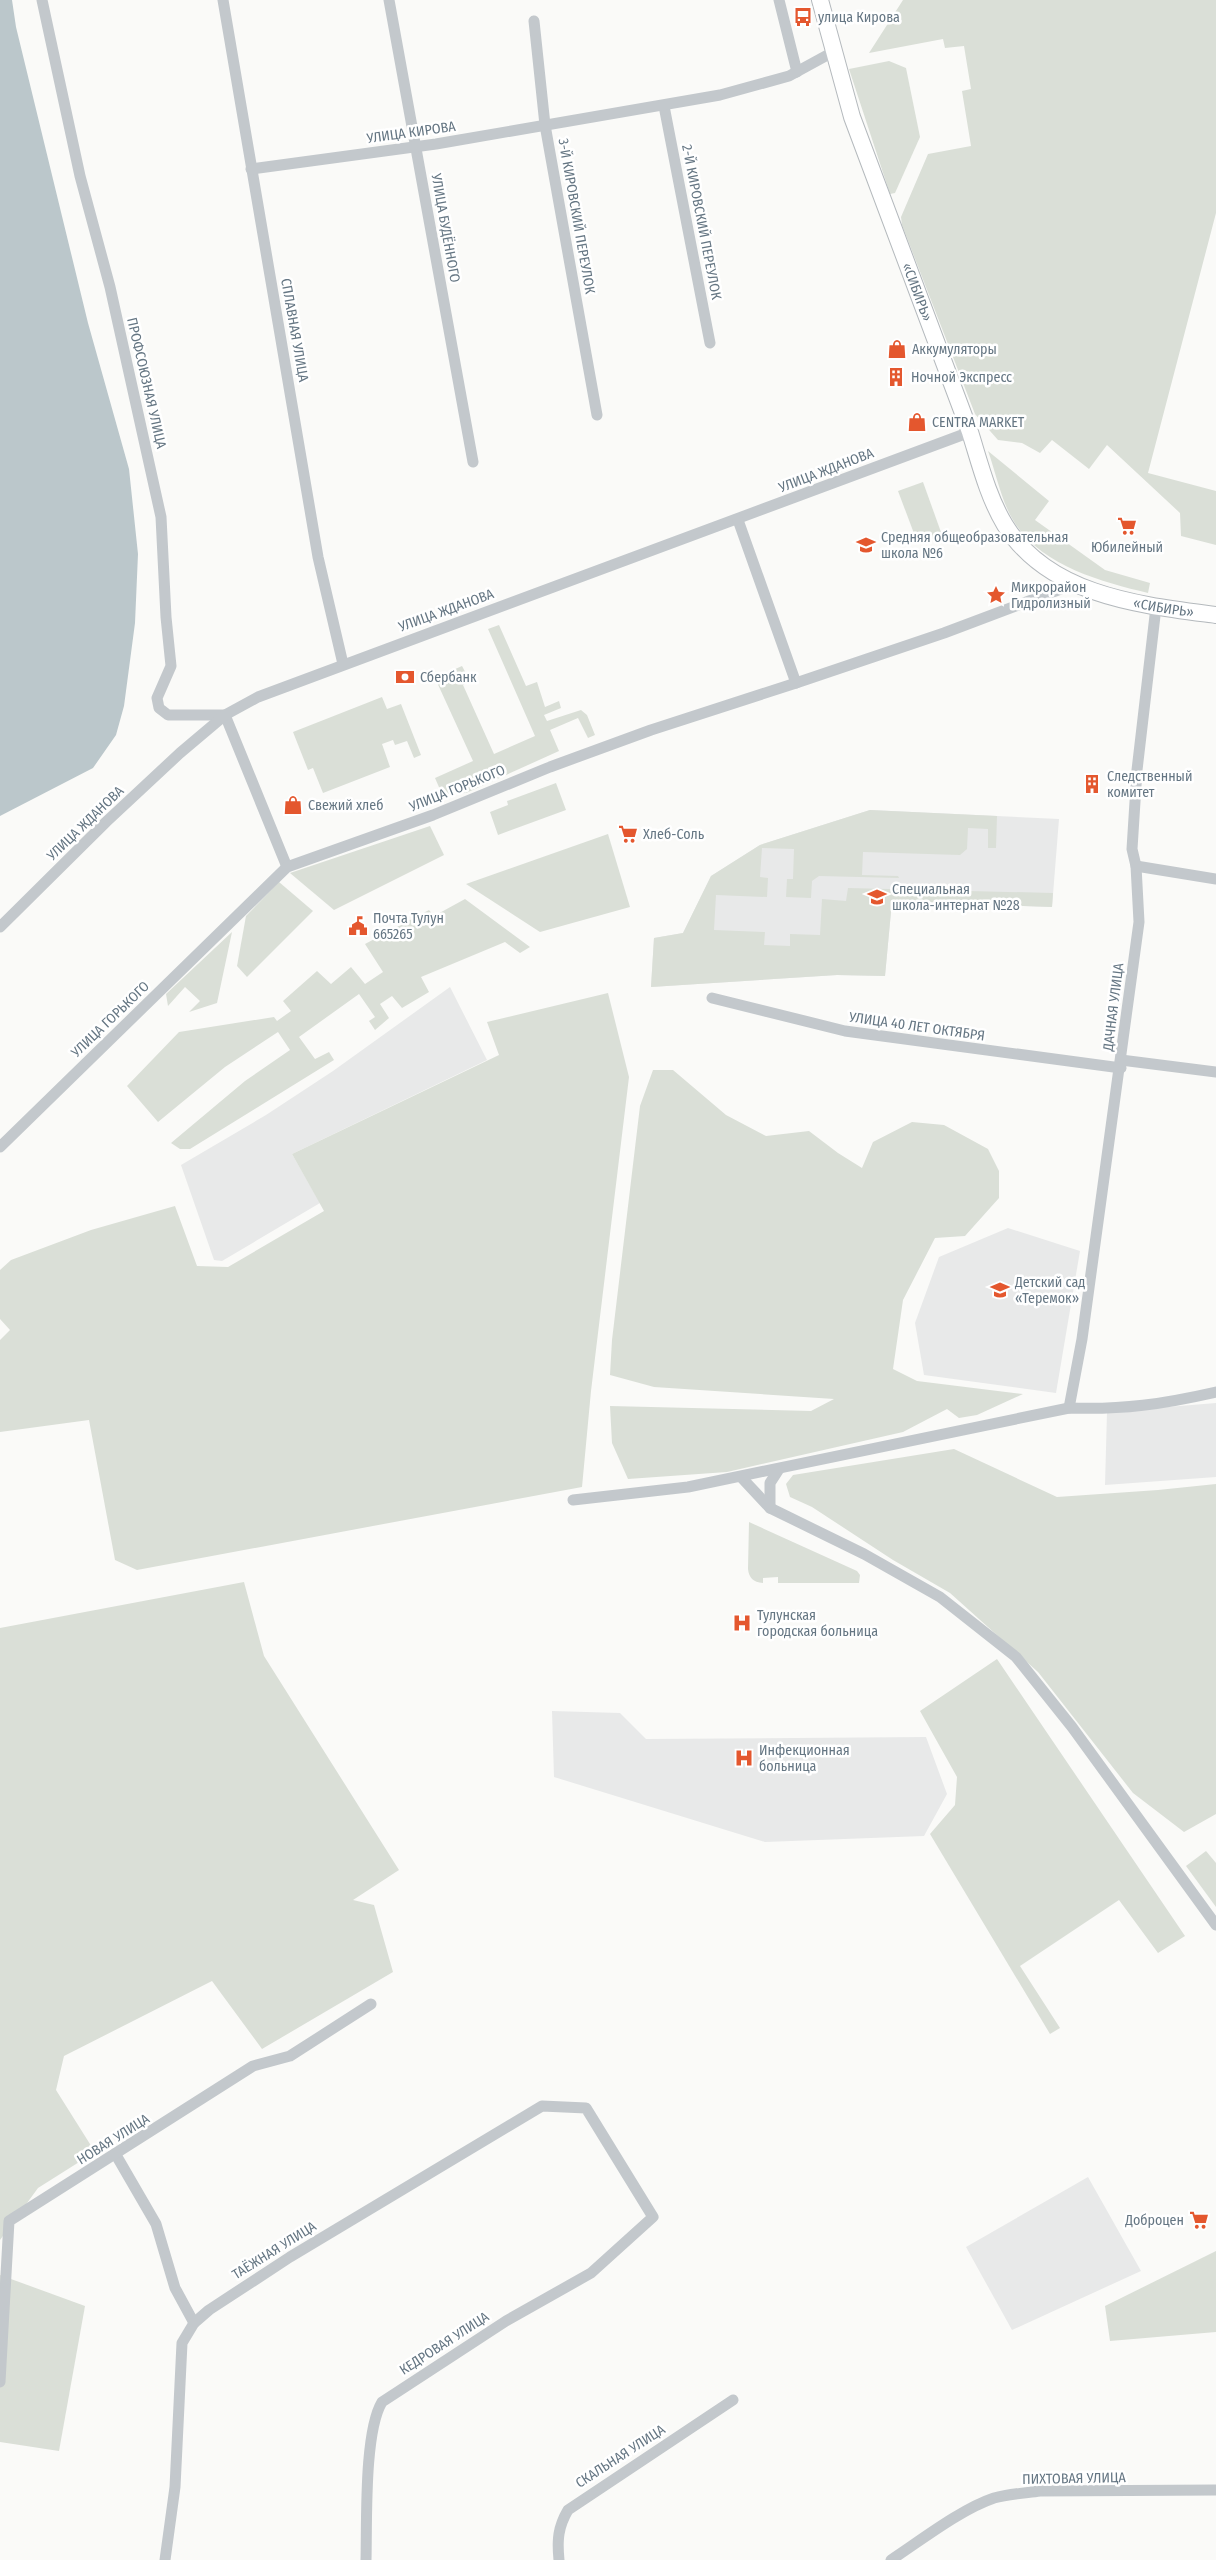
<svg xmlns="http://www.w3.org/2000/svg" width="1216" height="2560" viewBox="0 0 1216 2560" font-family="'Fira Sans Condensed',sans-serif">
<rect width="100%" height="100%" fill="#fafaf8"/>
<g fill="#e8e9e9">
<polygon points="870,810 1059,819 1052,907 892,901 885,976 837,975 651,987 654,938 683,933 711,876 760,845"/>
<polygon points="450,987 487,1060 292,1154 320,1203 222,1261 214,1260 181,1165 266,1115 333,1071"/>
<polygon points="1008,1228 1080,1251 1056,1393 924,1375 915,1323 939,1257"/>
<polygon points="1216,1403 1216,1477 1105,1485 1107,1412"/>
<polygon points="552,1711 620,1713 646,1739 926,1737 947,1794 924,1836 765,1842 554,1777"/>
<polygon points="1088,2177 1141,2271 1012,2330 966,2247"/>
</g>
<g fill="#dadfd7">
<polygon points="903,0 1216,0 1216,213 1148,473 1216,491 1216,545 1181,536 1180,513 1107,445 1089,469 1052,440 1040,453 1022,443 998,440 975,414 902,225 901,217 928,154 971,146 962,91 971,89 964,46 945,48 943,39 869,53"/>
<polygon points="889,61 906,68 920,137 895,193 890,194 849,69"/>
<path d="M988,451L1049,501L1035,520L1105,570L1150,583L1148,593C1101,582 1039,565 1013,520C1001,500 996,473 988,451Z"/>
<polygon points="923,482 942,535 918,544 898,491"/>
<polygon points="499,625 526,686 537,682 545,707 559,701 561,708 544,715 547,721 581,710 587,715 595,735 588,738 578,718 550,730 559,751 466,793 442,794 435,778 473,761 435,678 462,666 470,681 463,685 494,754 535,736 488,629"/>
<polygon points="382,697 387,709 401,704 421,755 414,758 407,741 395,745 393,740 382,744 390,767 323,793 313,768 308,770 293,732"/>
<polygon points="556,783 566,810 498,835 490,812 508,805 507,801"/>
<polygon points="870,810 997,816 996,848 988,848 988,829 968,828 967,849 960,855 863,852 862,875 898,876 899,878 819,876 812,881 811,898 786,897 787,879 793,879 794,849 762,848 760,877 768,878 767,897 716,895 714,930 765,932 764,945 790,946 790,934 820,935 822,899 846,901 848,888 1053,893 1052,907 892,901 885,976 837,975 651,987 654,938 683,933 711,876 760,845"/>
<polygon points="430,826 444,855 334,910 290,873"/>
<polygon points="608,834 630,907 540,932 466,884"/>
<polygon points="279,882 313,911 247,977 237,966 246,916"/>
<polygon points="465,899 530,947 520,953 505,942 421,977 429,992 402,1008 392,996 380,1004 389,1018 375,1030 369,1021 375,1017 359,994 299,1037 315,1059 329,1052 334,1060 190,1149 180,1149 171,1143 245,1081 290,1050 278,1032 225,1067 158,1122 127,1086 179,1032 274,1017 277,1021 291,1011 283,1001 317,971 331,984 351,967 365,984 383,972 365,944 429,910 434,916"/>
<polygon points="232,932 217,1003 189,1012 200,1001 185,987 168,1006 166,994"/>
<polygon points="608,993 629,1077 591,1391 582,1487 137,1570 115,1560 89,1420 0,1432 0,1340 10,1330 0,1319 0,1270 11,1260 91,1230 175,1206 197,1266 228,1267 324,1211 292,1154 499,1055 487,1022"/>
<polygon points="653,1070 673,1070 726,1115 766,1136 809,1131 838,1153 862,1168 873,1142 912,1122 944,1125 988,1149 999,1171 999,1198 965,1236 935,1238 903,1300 893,1369 917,1381 1023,1394 977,1415 959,1418 947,1409 903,1432 727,1472 628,1479 612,1443 610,1406 811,1411 834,1399 654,1387 610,1375 612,1340 640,1106"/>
<polygon points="954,1449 1057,1497 1158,1490 1216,1484 1216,1814 1184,1832 1133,1793 1038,1672 950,1593 893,1560 812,1507 790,1497 786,1484 793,1475"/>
<path d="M749,1522L857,1571L860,1575L859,1583H778V1577L763,1578V1583C753,1582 749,1578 748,1569Z"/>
<polygon points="244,1582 264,1656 399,1870 353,1900 374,1905 393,1972 262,2049 212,1981 64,2056 56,2090 95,2152 38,2188 0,2240 0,1628"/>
<polygon points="997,1659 1185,1936 1158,1953 1119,1900 1020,1966 1060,2028 1050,2034 930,1834 955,1805 957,1777 920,1711"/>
<polygon points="1206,1851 1216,1863 1216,1907 1186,1866"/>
<polygon points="1216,2251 1216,2332 1110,2341 1105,2306"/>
<polygon points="0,2275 85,2306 59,2451 0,2442"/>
</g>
<polygon fill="#bbc7cb" points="0,0 12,0 16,27 88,323 129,469 138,554 135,623 124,706 116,735 93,768 0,816"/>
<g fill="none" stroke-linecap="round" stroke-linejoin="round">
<g stroke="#b4b9bd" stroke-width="18">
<g id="highway">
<path id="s1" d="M820,0L852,117L970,432C980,464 988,497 1005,525C1049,596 1141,605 1216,615"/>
</g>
</g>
<g stroke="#c3c8cc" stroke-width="11">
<polyline points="42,0 80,176 110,287 161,517 166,617 171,666 157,698 159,708 168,715 225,715 287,867"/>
<polyline points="223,0 318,557 343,664"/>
<polyline points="389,0 473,462"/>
<polyline points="779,0 797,72"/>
<polyline points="534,21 545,125 597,415"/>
<polyline points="664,106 710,343"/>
<polyline points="251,169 436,144 720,95 789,76 833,52"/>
<polyline points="796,683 944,633 1074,584"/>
<polyline points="1136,866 1216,879"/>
<polyline points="0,927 106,822 180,753 225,715 258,697 970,432"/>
<polyline points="712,998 845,1031 1121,1068"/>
<polyline points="1121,1060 1216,1072"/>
<polyline points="0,1147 287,867 433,815 550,767 651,730 796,683 738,520"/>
<polyline points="1069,1408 1082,1339 1139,922 1136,866 1132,849 1137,770 1156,607"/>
<polyline points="741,1477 770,1508 864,1554 940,1597 1016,1657 1072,1727 1216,1925"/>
<path d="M573,1500L688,1487L1069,1408C1123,1410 1163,1404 1216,1392"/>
<polyline points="770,1508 770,1483 779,1469"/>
<polyline points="116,2155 156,2224 175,2288 194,2323"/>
<polyline points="0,2382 9,2221 253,2066 290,2056 371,2004"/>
<path d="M165,2560L175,2487L182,2343L194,2323L209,2310L290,2257L542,2106L586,2108L653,2217L591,2273L506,2321L382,2402C364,2432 367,2522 366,2560"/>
<path d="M559,2560C557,2540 558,2527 568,2510L733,2400"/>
<path d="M891,2560C920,2541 961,2509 994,2498C1009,2494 1025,2493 1040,2491L1216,2490"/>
</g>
<use href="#highway" stroke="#fff" stroke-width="16"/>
</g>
<defs>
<g id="bus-bare" transform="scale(1.5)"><path d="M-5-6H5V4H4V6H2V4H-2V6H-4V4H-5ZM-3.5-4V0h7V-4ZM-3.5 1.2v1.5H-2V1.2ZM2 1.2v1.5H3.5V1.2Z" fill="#e4572e" stroke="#fff" stroke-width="2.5" paint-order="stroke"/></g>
<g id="shop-bare" transform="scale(1.5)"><path d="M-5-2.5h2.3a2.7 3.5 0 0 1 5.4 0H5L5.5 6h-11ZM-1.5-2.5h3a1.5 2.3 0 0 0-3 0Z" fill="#e4572e" stroke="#fff" stroke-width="2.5" paint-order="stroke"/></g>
<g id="building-bare" transform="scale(1.5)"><path d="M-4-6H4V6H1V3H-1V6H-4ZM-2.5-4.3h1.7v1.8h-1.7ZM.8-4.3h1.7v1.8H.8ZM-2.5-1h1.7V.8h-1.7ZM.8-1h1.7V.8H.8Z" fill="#e4572e" stroke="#fff" stroke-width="2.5" paint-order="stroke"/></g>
<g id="supermarket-bare" transform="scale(1.5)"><path d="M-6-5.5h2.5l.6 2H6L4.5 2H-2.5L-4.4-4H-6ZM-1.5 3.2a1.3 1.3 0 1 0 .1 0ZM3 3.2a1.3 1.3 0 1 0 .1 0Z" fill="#e4572e" stroke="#fff" stroke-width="2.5" paint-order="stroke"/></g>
<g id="school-bare" transform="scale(1.5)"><path d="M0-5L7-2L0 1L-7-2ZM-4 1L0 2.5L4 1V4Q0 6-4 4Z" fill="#e4572e" stroke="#fff" stroke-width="2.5" paint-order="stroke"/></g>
<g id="sight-bare" transform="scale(1.5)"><path d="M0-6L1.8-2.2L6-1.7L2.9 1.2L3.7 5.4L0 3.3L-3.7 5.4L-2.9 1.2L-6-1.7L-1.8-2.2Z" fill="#e4572e" stroke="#fff" stroke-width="2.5" paint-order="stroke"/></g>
<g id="bank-bare" transform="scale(1.5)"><path d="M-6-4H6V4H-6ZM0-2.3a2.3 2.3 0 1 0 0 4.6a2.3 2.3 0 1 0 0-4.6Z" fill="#e4572e" stroke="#fff" stroke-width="2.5" paint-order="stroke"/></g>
<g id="civic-bare" transform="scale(1.5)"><path d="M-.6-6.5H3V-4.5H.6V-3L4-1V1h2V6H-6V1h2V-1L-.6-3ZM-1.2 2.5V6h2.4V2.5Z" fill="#e4572e" stroke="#fff" stroke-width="2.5" paint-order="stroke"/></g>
<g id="hospital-bare" transform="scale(1.5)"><path d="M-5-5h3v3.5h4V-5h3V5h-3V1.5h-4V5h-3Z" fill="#e4572e" stroke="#fff" stroke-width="2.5" paint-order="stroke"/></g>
</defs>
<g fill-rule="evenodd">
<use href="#bus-bare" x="803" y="17"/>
<use href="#shop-bare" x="897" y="349"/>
<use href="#building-bare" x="896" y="377"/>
<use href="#shop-bare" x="917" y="422"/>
<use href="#supermarket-bare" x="1127" y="526"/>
<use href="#school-bare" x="866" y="545"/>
<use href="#sight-bare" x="996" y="595"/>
<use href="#bank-bare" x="405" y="677"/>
<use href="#building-bare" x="1092" y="784"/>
<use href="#shop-bare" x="293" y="805"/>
<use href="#supermarket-bare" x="628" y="834"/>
<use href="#school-bare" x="877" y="897"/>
<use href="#civic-bare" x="358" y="926"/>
<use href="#school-bare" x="1000" y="1290"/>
<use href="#hospital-bare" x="742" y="1623"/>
<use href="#hospital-bare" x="744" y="1758"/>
<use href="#supermarket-bare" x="1199" y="2220"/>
</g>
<g text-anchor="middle" stroke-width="5" stroke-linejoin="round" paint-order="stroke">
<g font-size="14" fill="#657683" stroke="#fff" text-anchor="start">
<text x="818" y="22">улица Кирова</text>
<text x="912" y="354">Аккумуляторы</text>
<text x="911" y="382">Ночной Экспресс</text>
<text x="932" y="427">CENTRA MARKET</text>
<text x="881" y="542">Средняя общеобразовательная<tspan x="881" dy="16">школа №6</tspan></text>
<text x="1127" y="552" text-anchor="middle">Юбилейный</text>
<text x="1011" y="592">Микрорайон<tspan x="1011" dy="16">Гидролизный</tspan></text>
<text x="420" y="682">Сбербанк</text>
<text x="1107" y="781">Следственный<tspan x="1107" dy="16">комитет</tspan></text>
<text x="308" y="810">Свежий хлеб</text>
<text x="643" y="839">Хлеб-Соль</text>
<text x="892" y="894">Специальная<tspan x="892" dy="16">школа-интернат №28</tspan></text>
<text x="373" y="923">Почта Тулун<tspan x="373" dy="16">665265</tspan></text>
<text x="1015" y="1287">Детский сад<tspan x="1015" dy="16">«Теремок»</tspan></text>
<text x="757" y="1620">Тулунская<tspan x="757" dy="16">городская больница</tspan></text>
<text x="759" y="1755">Инфекционная<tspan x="759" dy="16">больница</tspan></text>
<text x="1184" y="2225" text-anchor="end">Доброцен</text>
</g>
<g font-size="14" fill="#657683" stroke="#fff">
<text transform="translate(411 132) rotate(-8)" y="5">УЛИЦА КИРОВА</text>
<text transform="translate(577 216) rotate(80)" y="5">3-Й КИРОВСКИЙ ПЕРЕУЛОК</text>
<text transform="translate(702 222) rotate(79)" y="5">2-Й КИРОВСКИЙ ПЕРЕУЛОК</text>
<text transform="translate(446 228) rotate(80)" y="5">УЛИЦА БУДЁННОГО</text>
<text dy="5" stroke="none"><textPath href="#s1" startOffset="308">«СИБИРЬ»</textPath></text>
<text transform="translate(295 330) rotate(80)" y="5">СПЛАВНАЯ УЛИЦА</text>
<text transform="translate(147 383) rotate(77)" y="5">ПРОФСОЮЗНАЯ УЛИЦА</text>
<text transform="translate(826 470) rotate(-21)" y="5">УЛИЦА ЖДАНОВА</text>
<text dy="5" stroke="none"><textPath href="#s1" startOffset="742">«СИБИРЬ»</textPath></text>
<text transform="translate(446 610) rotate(-20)" y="5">УЛИЦА ЖДАНОВА</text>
<text transform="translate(457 788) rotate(-22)" y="5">УЛИЦА ГОРЬКОГО</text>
<text transform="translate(85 823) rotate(-44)" y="5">УЛИЦА ЖДАНОВА</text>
<text transform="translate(1113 1007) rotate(-83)" y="5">ДАЧНАЯ УЛИЦА</text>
<text transform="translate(110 1019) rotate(-44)" y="5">УЛИЦА ГОРЬКОГО</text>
<text transform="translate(917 1026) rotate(8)" y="5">УЛИЦА 40 ЛЕТ ОКТЯБРЯ</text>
<text transform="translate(113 2139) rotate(-32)" y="5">НОВАЯ УЛИЦА</text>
<text transform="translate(274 2250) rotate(-32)" y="5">ТАЁЖНАЯ УЛИЦА</text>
<text transform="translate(444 2343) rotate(-33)" y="5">КЕДРОВАЯ УЛИЦА</text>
<text transform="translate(620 2456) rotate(-33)" y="5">СКАЛЬНАЯ УЛИЦА</text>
<text transform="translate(1074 2478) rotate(-1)" y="5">ПИХТОВАЯ УЛИЦА</text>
</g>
</g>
</svg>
